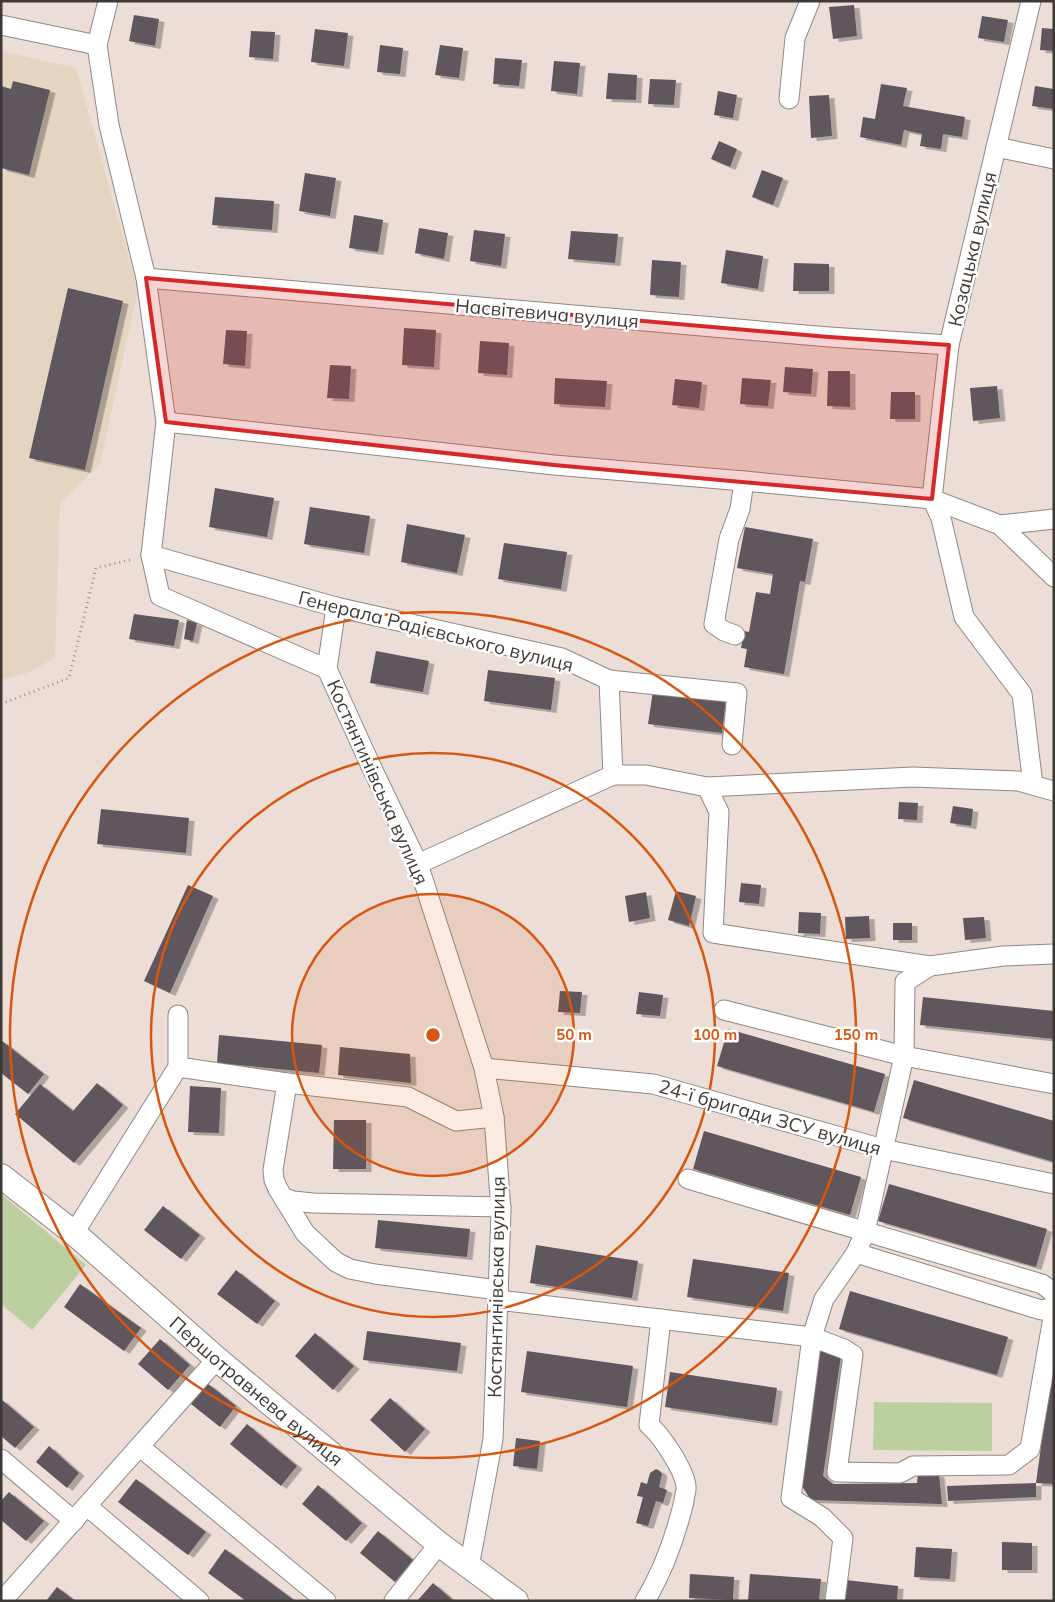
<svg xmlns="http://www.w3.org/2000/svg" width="1055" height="1602" viewBox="0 0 1055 1602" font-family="Mulish,sans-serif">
<defs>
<filter id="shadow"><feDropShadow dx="5.5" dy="3" stdDeviation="0" flood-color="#0004"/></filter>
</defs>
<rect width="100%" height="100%" fill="#ecded6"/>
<polygon fill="#e4d5c2" points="1,51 76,68 138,290 100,464 60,503 55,658 27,673 1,680"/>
<g fill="#bcd09f">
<polygon points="1,1194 86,1265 32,1330 1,1304"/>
<polygon points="874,1402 992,1403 992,1451 873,1450"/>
</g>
<g fill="#61565d" filter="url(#shadow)">
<polygon points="854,5 857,36 833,39 829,7"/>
<polygon points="134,15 159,19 155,46 129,41"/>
<polygon points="982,16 1008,20 1004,42 978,38"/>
<polygon points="1042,28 1054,29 1054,51 1040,50"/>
<polygon points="315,29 348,33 344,66 311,62"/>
<polygon points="251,31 275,32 273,59 249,57"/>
<polygon points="380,45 403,48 400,74 377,72"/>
<polygon points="440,45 463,48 459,78 435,75"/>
<polygon points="495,58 522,60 519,86 493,84"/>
<polygon points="554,61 580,63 577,94 551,91"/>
<polygon points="608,73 637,75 636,100 606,99"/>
<polygon points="650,79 676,80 674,105 648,104"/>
<polygon points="13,81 50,90 29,175 1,168 1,86 11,89"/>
<polygon points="881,84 907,88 903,106 965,117 962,137 943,134 941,149 920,146 922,134 904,130 901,145 860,137 863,117 875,119"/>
<polygon points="1035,86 1054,89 1054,109 1032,106"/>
<polygon points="718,91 737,95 733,118 714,115"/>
<polygon points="829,95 832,136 811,138 809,96"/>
<polygon points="719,141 737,149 730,167 711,159"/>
<polygon points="762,170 783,178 773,205 752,197"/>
<polygon points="305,173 336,178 330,216 299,211"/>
<polygon points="215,197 274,201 272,230 212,225"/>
<polygon points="354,215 383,220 378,252 349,248"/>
<polygon points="419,228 448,233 444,259 415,253"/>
<polygon points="474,230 505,234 501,266 470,261"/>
<polygon points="571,231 618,234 615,263 568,259"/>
<polygon points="726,250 763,256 758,289 721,283"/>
<polygon points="652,260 681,262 679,297 650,295"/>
<polygon points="794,263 829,264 829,291 793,291"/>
<polygon points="68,288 123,301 85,470 29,458"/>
<polygon points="404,328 436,330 434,367 402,365"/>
<polygon points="226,330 247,331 245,366 223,364"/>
<polygon points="480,341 509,343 507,375 478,373"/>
<polygon points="330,365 351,366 349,399 327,398"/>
<polygon points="785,367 813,369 811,394 783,392"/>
<polygon points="828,371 850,371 850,407 827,406"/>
<polygon points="555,378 607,381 605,407 554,404"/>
<polygon points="742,378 771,380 768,406 740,404"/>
<polygon points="675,379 702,382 699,408 672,405"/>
<polygon points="997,386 1000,418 973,421 970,388"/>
<polygon points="891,392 915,392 915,419 890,419"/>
<polygon points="215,488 274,498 267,537 209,527"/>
<polygon points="310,507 370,516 364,553 304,544"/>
<polygon points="407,524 465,535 457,573 401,562"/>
<polygon points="745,527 813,539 805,582 800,581 784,674 744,667 747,649 741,648 744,631 749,632 756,592 770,594 773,574 737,568"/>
<polygon points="504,543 567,552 561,589 498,579"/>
<polygon points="134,614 179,620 174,646 129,639"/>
<polygon points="187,620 197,623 193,641 184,639"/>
<polygon points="376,651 429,661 423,692 370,683"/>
<polygon points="488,670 555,678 551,710 484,701"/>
<polygon points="653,691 726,700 722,733 648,724"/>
<polygon points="899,802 918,803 917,820 898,819"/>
<polygon points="953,806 973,809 971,826 950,823"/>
<polygon points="101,809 189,818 186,853 97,844"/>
<polygon points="741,883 761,885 759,904 739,902"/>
<polygon points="188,885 213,896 170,993 144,981"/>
<polygon points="676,891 696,896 689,926 668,920"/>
<polygon points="646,892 650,918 629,922 625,896"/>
<polygon points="799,912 821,913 820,934 798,933"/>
<polygon points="869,916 870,938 846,939 845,917"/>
<polygon points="984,917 986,938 965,940 963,918"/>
<rect x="893" y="923" width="19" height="17"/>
<polygon points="560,991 582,992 580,1013 558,1012"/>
<polygon points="639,992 663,995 660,1016 636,1014"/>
<polygon points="923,997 1054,1011 1054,1039 920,1025"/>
<polygon points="728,1029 885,1074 874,1112 717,1066"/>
<polygon points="219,1035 322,1045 319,1073 217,1063"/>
<polygon points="1,1040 44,1074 28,1094 1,1073"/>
<polygon points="340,1047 410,1054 411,1083 338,1075"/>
<polygon points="914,1080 1054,1121 1054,1162 903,1118"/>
<polygon points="97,1083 123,1105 74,1163 15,1114 40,1084 73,1111"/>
<polygon points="190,1086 221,1088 219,1133 188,1132"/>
<polygon points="334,1120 366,1120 366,1169 333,1169"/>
<polygon points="704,1131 861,1177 850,1215 693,1169"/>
<polygon points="889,1184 1047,1229 1036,1267 878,1221"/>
<polygon points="163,1206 200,1235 181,1259 144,1230"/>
<polygon points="378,1220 470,1229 467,1257 375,1248"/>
<polygon points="536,1245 638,1261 632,1298 530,1283"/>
<polygon points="693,1259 789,1273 783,1311 687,1297"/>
<polygon points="236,1270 275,1301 257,1324 217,1294"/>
<polygon points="80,1284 141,1328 124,1351 64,1307"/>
<polygon points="850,1291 1008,1337 997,1375 839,1329"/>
<polygon points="367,1331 461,1343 457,1371 363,1360"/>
<polygon points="315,1333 354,1366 333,1390 295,1356"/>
<polygon points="160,1339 190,1365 168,1390 138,1364"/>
<polygon points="527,1351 633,1366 627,1407 521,1392"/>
<polygon points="820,1351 841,1356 823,1476 833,1484 917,1483 918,1473 939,1474 942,1504 811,1500 799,1482"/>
<polygon points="1053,1360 1054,1484 1036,1483 1036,1497 948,1501 947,1486 1036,1483"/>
<polygon points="670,1372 777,1388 772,1423 665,1407"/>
<polygon points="207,1383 236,1406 220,1427 191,1404"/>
<polygon points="390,1398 425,1429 405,1452 370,1420"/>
<polygon points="1,1399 34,1427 15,1448 1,1436"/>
<polygon points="247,1424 297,1466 281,1486 230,1444"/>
<polygon points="516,1438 540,1441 537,1469 513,1466"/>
<polygon points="49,1446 79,1473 67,1488 36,1462"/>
<polygon points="656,1469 660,1471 662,1474 659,1487 667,1490 663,1503 656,1501 648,1526 636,1523 643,1497 637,1496 641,1482 647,1484 650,1473"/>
<polygon points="136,1479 206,1532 188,1555 118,1502"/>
<polygon points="318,1485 362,1523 346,1541 302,1504"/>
<polygon points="9,1492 44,1521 26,1541 1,1520 1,1501"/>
<polygon points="378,1531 413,1560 395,1582 360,1553"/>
<polygon points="1002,1542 1032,1543 1032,1570 1002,1570"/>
<polygon points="916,1547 952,1549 950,1579 914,1577"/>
<polygon points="225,1549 295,1601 246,1601 208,1573"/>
<polygon points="690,1574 734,1577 733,1600 689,1598"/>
<polygon points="750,1574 821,1579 819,1601 748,1601"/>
<polygon points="846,1580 898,1586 897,1601 845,1601"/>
<polygon points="433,1583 448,1596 454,1601 417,1601"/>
<polygon points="57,1587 75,1601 46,1601"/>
</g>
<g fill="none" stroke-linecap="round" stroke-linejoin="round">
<g stroke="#93877f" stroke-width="21">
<g id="minor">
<polyline points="108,1 97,45 109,125 146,278 166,422 151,555 160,596 327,669 370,764 418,864 484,1068 494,1117 501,1210 493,1439 469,1567"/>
<polyline points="1031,1 949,345 932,499 941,518 964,617 1022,694 1033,785"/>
<polyline points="1,25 97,45"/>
<polyline points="789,99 795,38 810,1"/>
<polyline points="996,147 1054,159"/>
<polyline points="146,278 829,337 949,345"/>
<polyline points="166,422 554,465 744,481 932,499 1000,525 1054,577"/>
<polyline points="1000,525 1054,519"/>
<polyline points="151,555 336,607 562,658 609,680 613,775 646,775 707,787 719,812 713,933 930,966 1003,956 1054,954"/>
<polyline points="735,635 724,631 714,624 729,539 740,509 744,481"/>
<polyline points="327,669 336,607"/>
<polyline points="609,680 737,693 732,745"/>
<polyline points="707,787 913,777 1018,781 1054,791"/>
<polyline points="418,864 613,775"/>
<polyline points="724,1010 904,1056 1054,1084"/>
<polyline points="178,1067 287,1083 408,1097 456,1121 494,1117"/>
<polyline points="484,1068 653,1084 883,1149 1054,1184"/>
<polyline points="287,1083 273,1170 274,1180 278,1189 305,1233 336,1262 350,1269 375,1274 498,1290"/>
<polyline points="688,1179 1042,1284 1054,1293"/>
<polyline points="284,1198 293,1201 313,1203 501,1207"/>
<polyline points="74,1233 178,1067 178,1015"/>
<polyline points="856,1253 1041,1310 1054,1307"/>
<polyline points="498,1300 812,1337 844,1349 853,1355 837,1472 900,1473 913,1466 1009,1465 1030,1449 1054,1312"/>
<polyline points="140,1447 326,1601"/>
<polyline points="1,1459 74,1521"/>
<polyline points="87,1506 199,1601"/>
<polyline points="2,1601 217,1359"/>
<polyline points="394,1601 439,1544"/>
<path d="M645,1601C663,1571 676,1535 684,1501C684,1496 687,1490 686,1486C684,1469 661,1435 649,1425L661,1319"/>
<polyline points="835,1601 843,1538 822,1517 791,1498 812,1337 824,1299 856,1253 865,1232 904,1056 905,982 930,966"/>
</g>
</g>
<g stroke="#93877f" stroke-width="26">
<g id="major">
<path id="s1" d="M1,1176L74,1233L217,1359L439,1544L516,1601"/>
</g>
</g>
<polyline stroke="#9d938d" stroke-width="3" stroke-dasharray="1 4" stroke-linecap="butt" points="1,704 69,678 96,568 134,559"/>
<use href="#minor" stroke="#fff" stroke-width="19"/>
<use href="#major" stroke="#fff" stroke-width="24"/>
</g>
<path fill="#d62828" fill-opacity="0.2" stroke="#d62828" stroke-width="4" stroke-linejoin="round" d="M146,278L829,337L949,345L932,499L554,465L166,422Z"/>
<circle cx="433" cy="1035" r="141" fill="#d75610" fill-opacity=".12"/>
<g fill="none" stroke="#d75610" stroke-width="2.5">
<circle cx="433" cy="1035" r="141"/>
<circle cx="433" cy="1035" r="282"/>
<circle cx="433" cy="1035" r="423"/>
</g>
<g text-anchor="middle" stroke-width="5" stroke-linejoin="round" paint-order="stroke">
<g font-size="19" fill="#3e3935" stroke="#fff">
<text transform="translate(972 249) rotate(-77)" y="7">Козацька вулиця</text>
<text transform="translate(547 313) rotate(5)" y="7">Насвітевича вулиця</text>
<text transform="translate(436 631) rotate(14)" y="7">Генерала Радієвського вулиця</text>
<text transform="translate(378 782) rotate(66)" y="7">Костянтинівська вулиця</text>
<text transform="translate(770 1117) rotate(16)" y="7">24-ї бригади ЗСУ вулиця</text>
<text transform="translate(496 1287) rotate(-89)" y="7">Костянтинівська вулиця</text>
<text dy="7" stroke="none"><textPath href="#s1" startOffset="334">Першотравнева вулиця</textPath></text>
</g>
</g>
<circle cx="433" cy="1035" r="8" fill="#d75610" stroke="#fff" stroke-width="2.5"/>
<g font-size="15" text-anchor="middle" font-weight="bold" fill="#d75610" stroke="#fff" stroke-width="5" stroke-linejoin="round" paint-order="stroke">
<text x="574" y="1040">50 m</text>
<text x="715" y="1040">100 m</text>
<text x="856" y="1040">150 m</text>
</g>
<rect width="1055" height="1602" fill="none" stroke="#3e3935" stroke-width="5"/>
</svg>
